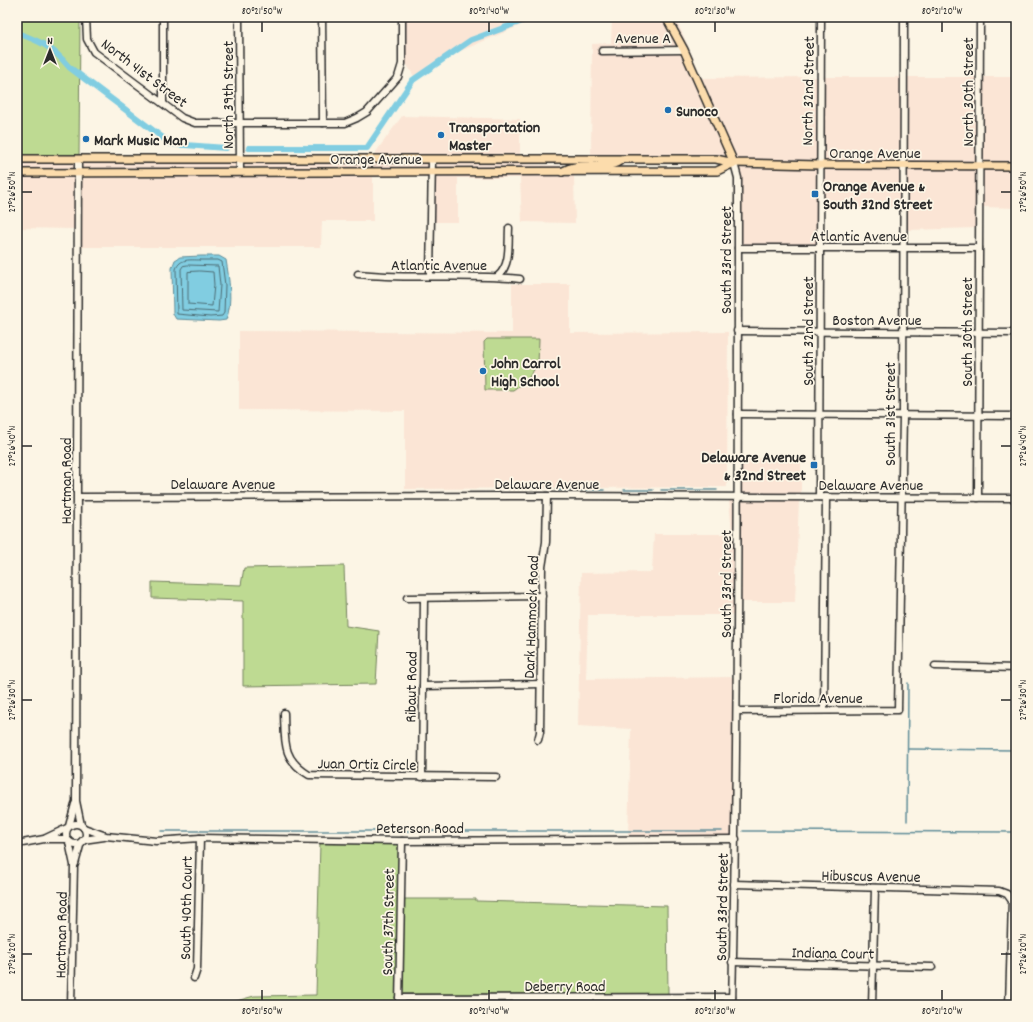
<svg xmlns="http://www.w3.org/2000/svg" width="1033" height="1022" viewBox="0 0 1033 1022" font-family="Dekko,sans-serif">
<rect width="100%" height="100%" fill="#fcf5e5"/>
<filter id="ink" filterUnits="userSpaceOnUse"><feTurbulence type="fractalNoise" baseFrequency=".025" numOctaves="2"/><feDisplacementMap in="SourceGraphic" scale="8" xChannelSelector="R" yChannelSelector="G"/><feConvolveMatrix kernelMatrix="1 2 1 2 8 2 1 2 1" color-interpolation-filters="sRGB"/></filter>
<g filter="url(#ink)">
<g fill="#fbe5d5">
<polygon points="406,17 540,17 430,64 416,80 406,63"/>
<polygon points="612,17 663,17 679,47 600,47 599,54 682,53 730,159 716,156 697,155 623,154 591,156 592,44 611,43"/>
<polygon points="669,17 675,17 702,78 817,77 816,162 737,160 686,47"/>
<polygon points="823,77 901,77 901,162 822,162"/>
<polygon points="907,77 977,77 977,163 906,162"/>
<polygon points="983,77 1016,77 1016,163 982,163"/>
<polygon points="402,116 520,119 520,156 373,156"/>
<polygon points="520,162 520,164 566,166 561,169 435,168 435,163"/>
<polygon points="17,163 75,164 75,170 17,170"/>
<polygon points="237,163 237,169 81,170 81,164"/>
<polygon points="243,163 429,163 429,168 243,169"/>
<polygon points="738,166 816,168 817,245 741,245 741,178"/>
<polygon points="822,168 901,169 901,207 822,209"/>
<polygon points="906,169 977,169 977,228 907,230"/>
<polygon points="982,169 1016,169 1016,208 982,207"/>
<polygon points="429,175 429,177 373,177 373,221 322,221 321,247 81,247 81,176"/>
<polygon points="435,175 574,175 575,223 522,222 520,178 458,178 458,222 434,222"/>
<polygon points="17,176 75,176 75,229 17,228"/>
<polygon points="512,284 570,284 570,333 728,332 727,487 405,489 405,411 239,410 239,331 512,333"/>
<polygon points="801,458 801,494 742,494 741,459"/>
<polygon points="729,500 736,500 735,615 588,615 586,679 735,677 733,836 628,837 631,729 578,726 581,573 652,572 654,534 732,534"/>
<polygon points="742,500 799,500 795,602 741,602"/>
</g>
<g fill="#beda92" stroke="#74825e">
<polygon points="17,17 80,17 79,157 17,156"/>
<polygon points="487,339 539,339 538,364 527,380 513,390 485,390 484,342"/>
<polygon points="344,566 346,626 379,631 376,684 243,686 243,601 152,598 152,582 241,585 244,568"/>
<polygon points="320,843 399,844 396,1005 233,1005 233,1002 254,996 316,995"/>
<polygon points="404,899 476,899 476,901 667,906 668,994 402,994"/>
</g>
<path fill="#81cde1" stroke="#5f8c98" d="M201,256H219L226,260C229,278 233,303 226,320L219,321L176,319L173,314L172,268L175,260L180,257Z"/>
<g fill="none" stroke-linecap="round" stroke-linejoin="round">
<g stroke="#4d6c74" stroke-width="1">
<path d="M200,260H218L222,262L225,285L224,313L222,316L210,317L177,314L176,269C180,258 190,260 200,260Z"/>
<polygon points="188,265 218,266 220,285 218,312 182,310 181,269 183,266"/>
<polygon points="200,271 213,272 214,285 212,306 188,304 188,272"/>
</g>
<g stroke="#5f8c98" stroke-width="1.5">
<polyline points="556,490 604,490"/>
<polyline points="624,490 653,490"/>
<polyline points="661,490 717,490"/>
<polyline points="908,749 1016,750"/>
<polyline points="907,821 908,683"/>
<polyline points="161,831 722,831"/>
<polyline points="743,831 1016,832"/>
</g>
<g stroke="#81cde1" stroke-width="6">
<path d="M17,33C40,41 53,47 69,67L171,144L226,148"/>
<polyline points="249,148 367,148 413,80 471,40 533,17"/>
</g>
<g stroke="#2b2b2b" stroke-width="9">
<g id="minor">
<polyline points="86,17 87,39 94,52 182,118 195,123 345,123 357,118 367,112 398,77 402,64 402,17"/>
<polyline points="163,17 163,103"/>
<polyline points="239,17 240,172"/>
<polyline points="322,17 323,123"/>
<polyline points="602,51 684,50"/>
<polyline points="78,160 76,801 81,825"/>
<polyline points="738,248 979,248"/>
<path d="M358,274C412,280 466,273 520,279"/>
<polyline points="430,275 432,160"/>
<path d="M498,276C511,265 508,244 509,228"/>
<polyline points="737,331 1016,333"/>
<polyline points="738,414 1016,416"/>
<polyline points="78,497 547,496 1016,498"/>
<polyline points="819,497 821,17"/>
<polyline points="978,498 980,17"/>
<polyline points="407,598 542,596"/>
<polyline points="935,666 1016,668"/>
<polyline points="423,686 541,684"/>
<polyline points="824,710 826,497"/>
<polyline points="738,711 898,710 903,415 904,17"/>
<path d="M284,713C285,742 282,759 309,775L496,777"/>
<polyline points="538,740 540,732 542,567 546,542 547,496"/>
<polyline points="422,777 424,599"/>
<circle cx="76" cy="834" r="10"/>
<polyline points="69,826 75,804"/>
<polyline points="84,828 106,836 156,841 200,838 402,841 736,839"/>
<polyline points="46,838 67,828"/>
<polyline points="83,840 104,837"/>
<polyline points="69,842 74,865 71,1005"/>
<polyline points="17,844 44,839 67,839"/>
<polyline points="75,864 81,842"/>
<polyline points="734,884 999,891 1007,894 1012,901 1009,1005"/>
<polyline points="732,962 932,967"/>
<polyline points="194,978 197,969 200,838"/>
<polyline points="399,998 732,997"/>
<polyline points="399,1005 402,841"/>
<path d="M732,1005C738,729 738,454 738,178L734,163"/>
<polyline points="872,1005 875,888"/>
</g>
</g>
<g stroke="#2b2b2b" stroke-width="10">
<g id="major">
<polyline points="666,17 684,50 734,163"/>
<polyline points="17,159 716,159 734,163 819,165 1016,166"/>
<path d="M562,172C581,159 608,173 622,159"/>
<polyline points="17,173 717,171 734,163"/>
</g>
</g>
<use href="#minor" stroke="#fcf5e5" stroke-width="6"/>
<use href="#major" stroke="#fcdcac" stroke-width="7"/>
</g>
</g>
<path fill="none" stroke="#2b2b2b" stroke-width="1.5" d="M262,22V32M489,22V32M715,22V32M942,22V32M22,192H32M1001,192H1011M22,446H32M1001,446H1011M22,700H32M1001,700H1011M22,954H32M1001,954H1011M262,990V1000M489,990V1000M715,990V1000M942,990V1000"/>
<g fill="#1f6fb2" stroke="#fcf5e5" stroke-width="1.5">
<circle cx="668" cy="110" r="4"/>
<circle cx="441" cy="135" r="4"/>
<circle cx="86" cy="139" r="4"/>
<rect x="811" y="190" width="8" height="8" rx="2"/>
<circle cx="483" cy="371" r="4"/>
<rect x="810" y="461" width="8" height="8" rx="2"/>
</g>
<g text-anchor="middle" stroke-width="3.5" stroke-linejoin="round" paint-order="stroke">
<g font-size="16" fill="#2b2b2b" stroke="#fcf5e5">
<text x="643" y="43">Avenue A</text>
<text transform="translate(145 72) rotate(37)" y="6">North 41st Street</text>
<text transform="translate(807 91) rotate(-89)" y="6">North 32nd Street</text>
<text transform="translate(967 92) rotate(-90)" y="6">North 30th Street</text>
<text transform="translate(227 95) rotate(-90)" y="6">North 39th Street</text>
<text x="875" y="158">Orange Avenue</text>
<text x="376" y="164">Orange Avenue</text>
<text x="859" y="241">Atlantic Avenue</text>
<text transform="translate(725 260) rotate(-90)" y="6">South 33rd Street</text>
<text x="439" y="270">Atlantic Avenue</text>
<text x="877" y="325">Boston Avenue</text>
<text transform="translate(807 331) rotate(-90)" y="6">South 32nd Street</text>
<text transform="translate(966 332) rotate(-90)" y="6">South 30th Street</text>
<text transform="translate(889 414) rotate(-90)" y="6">South 31st Street</text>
<text transform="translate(65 481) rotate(-90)" y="6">Hartman Road</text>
<text x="223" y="489">Delaware Avenue</text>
<text x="547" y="489">Delaware Avenue</text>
<text x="871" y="490">Delaware Avenue</text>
<text transform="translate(725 584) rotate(-90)" y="6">South 33rd Street</text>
<text transform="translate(530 617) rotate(-88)" y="6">Dark Hammock Road</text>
<text transform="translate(410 687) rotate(-89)" y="6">Ribaut Road</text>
<text x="818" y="703">Florida Avenue</text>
<text transform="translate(367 763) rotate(1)" y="6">Juan Ortiz Circle</text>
<text x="420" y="833">Peterson Road</text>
<text transform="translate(871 875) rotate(1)" y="6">Hibuscus Avenue</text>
<text transform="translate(721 907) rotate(-89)" y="6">South 33rd Street</text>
<text transform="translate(185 908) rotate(-89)" y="6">South 40th Court</text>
<text transform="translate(387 922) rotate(-89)" y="6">South 37th Street</text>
<text transform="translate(60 935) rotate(-89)" y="6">Hartman Road</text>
<text transform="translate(833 952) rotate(1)" y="6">Indiana Court</text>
<text x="565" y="991">Deberry Road</text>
</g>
<g font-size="16" font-weight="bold" fill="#2b2b2b" stroke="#fcf5e5" text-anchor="start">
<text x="676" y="116">Sunoco</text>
<text x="449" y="132">Transportation<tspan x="449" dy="18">Master</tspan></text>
<text x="94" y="145">Mark Music Man</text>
<text x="823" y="191">Orange Avenue &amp;<tspan x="823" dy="18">South 32nd Street</tspan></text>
<text x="491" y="368">John Carrol<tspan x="491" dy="18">High School</tspan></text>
<text x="806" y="462" text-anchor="end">Delaware Avenue<tspan x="806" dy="18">&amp; 32nd Street</tspan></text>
</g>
</g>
<rect width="1033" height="1022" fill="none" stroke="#fcf5e5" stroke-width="44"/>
<g transform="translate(50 50)" stroke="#fcf5e5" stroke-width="3" paint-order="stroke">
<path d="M0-3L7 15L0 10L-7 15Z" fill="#2b2b2b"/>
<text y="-6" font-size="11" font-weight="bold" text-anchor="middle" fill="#2b2b2b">N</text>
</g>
<rect x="22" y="22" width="989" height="978" fill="none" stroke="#2b2b2b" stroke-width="1.5"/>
<g font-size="10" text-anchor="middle" fill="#2b2b2b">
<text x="262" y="14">80°21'50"W</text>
<text x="489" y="14">80°21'40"W</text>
<text x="715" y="14">80°21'30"W</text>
<text x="942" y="14">80°21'20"W</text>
<text transform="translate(11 192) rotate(-90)" y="4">27°26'50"N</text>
<text transform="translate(1022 192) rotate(-90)" y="4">27°26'50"N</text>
<text transform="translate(11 446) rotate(-90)" y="4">27°26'40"N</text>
<text transform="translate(1022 446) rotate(-90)" y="4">27°26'40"N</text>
<text transform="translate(11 700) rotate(-90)" y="4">27°26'30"N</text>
<text transform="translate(1022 700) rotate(-90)" y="4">27°26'30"N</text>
<text transform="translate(11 954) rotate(-90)" y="4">27°26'20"N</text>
<text transform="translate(1022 954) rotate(-90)" y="4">27°26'20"N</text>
<text x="262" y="1014">80°21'50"W</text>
<text x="489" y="1014">80°21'40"W</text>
<text x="715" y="1014">80°21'30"W</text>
<text x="942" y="1014">80°21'20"W</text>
</g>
</svg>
